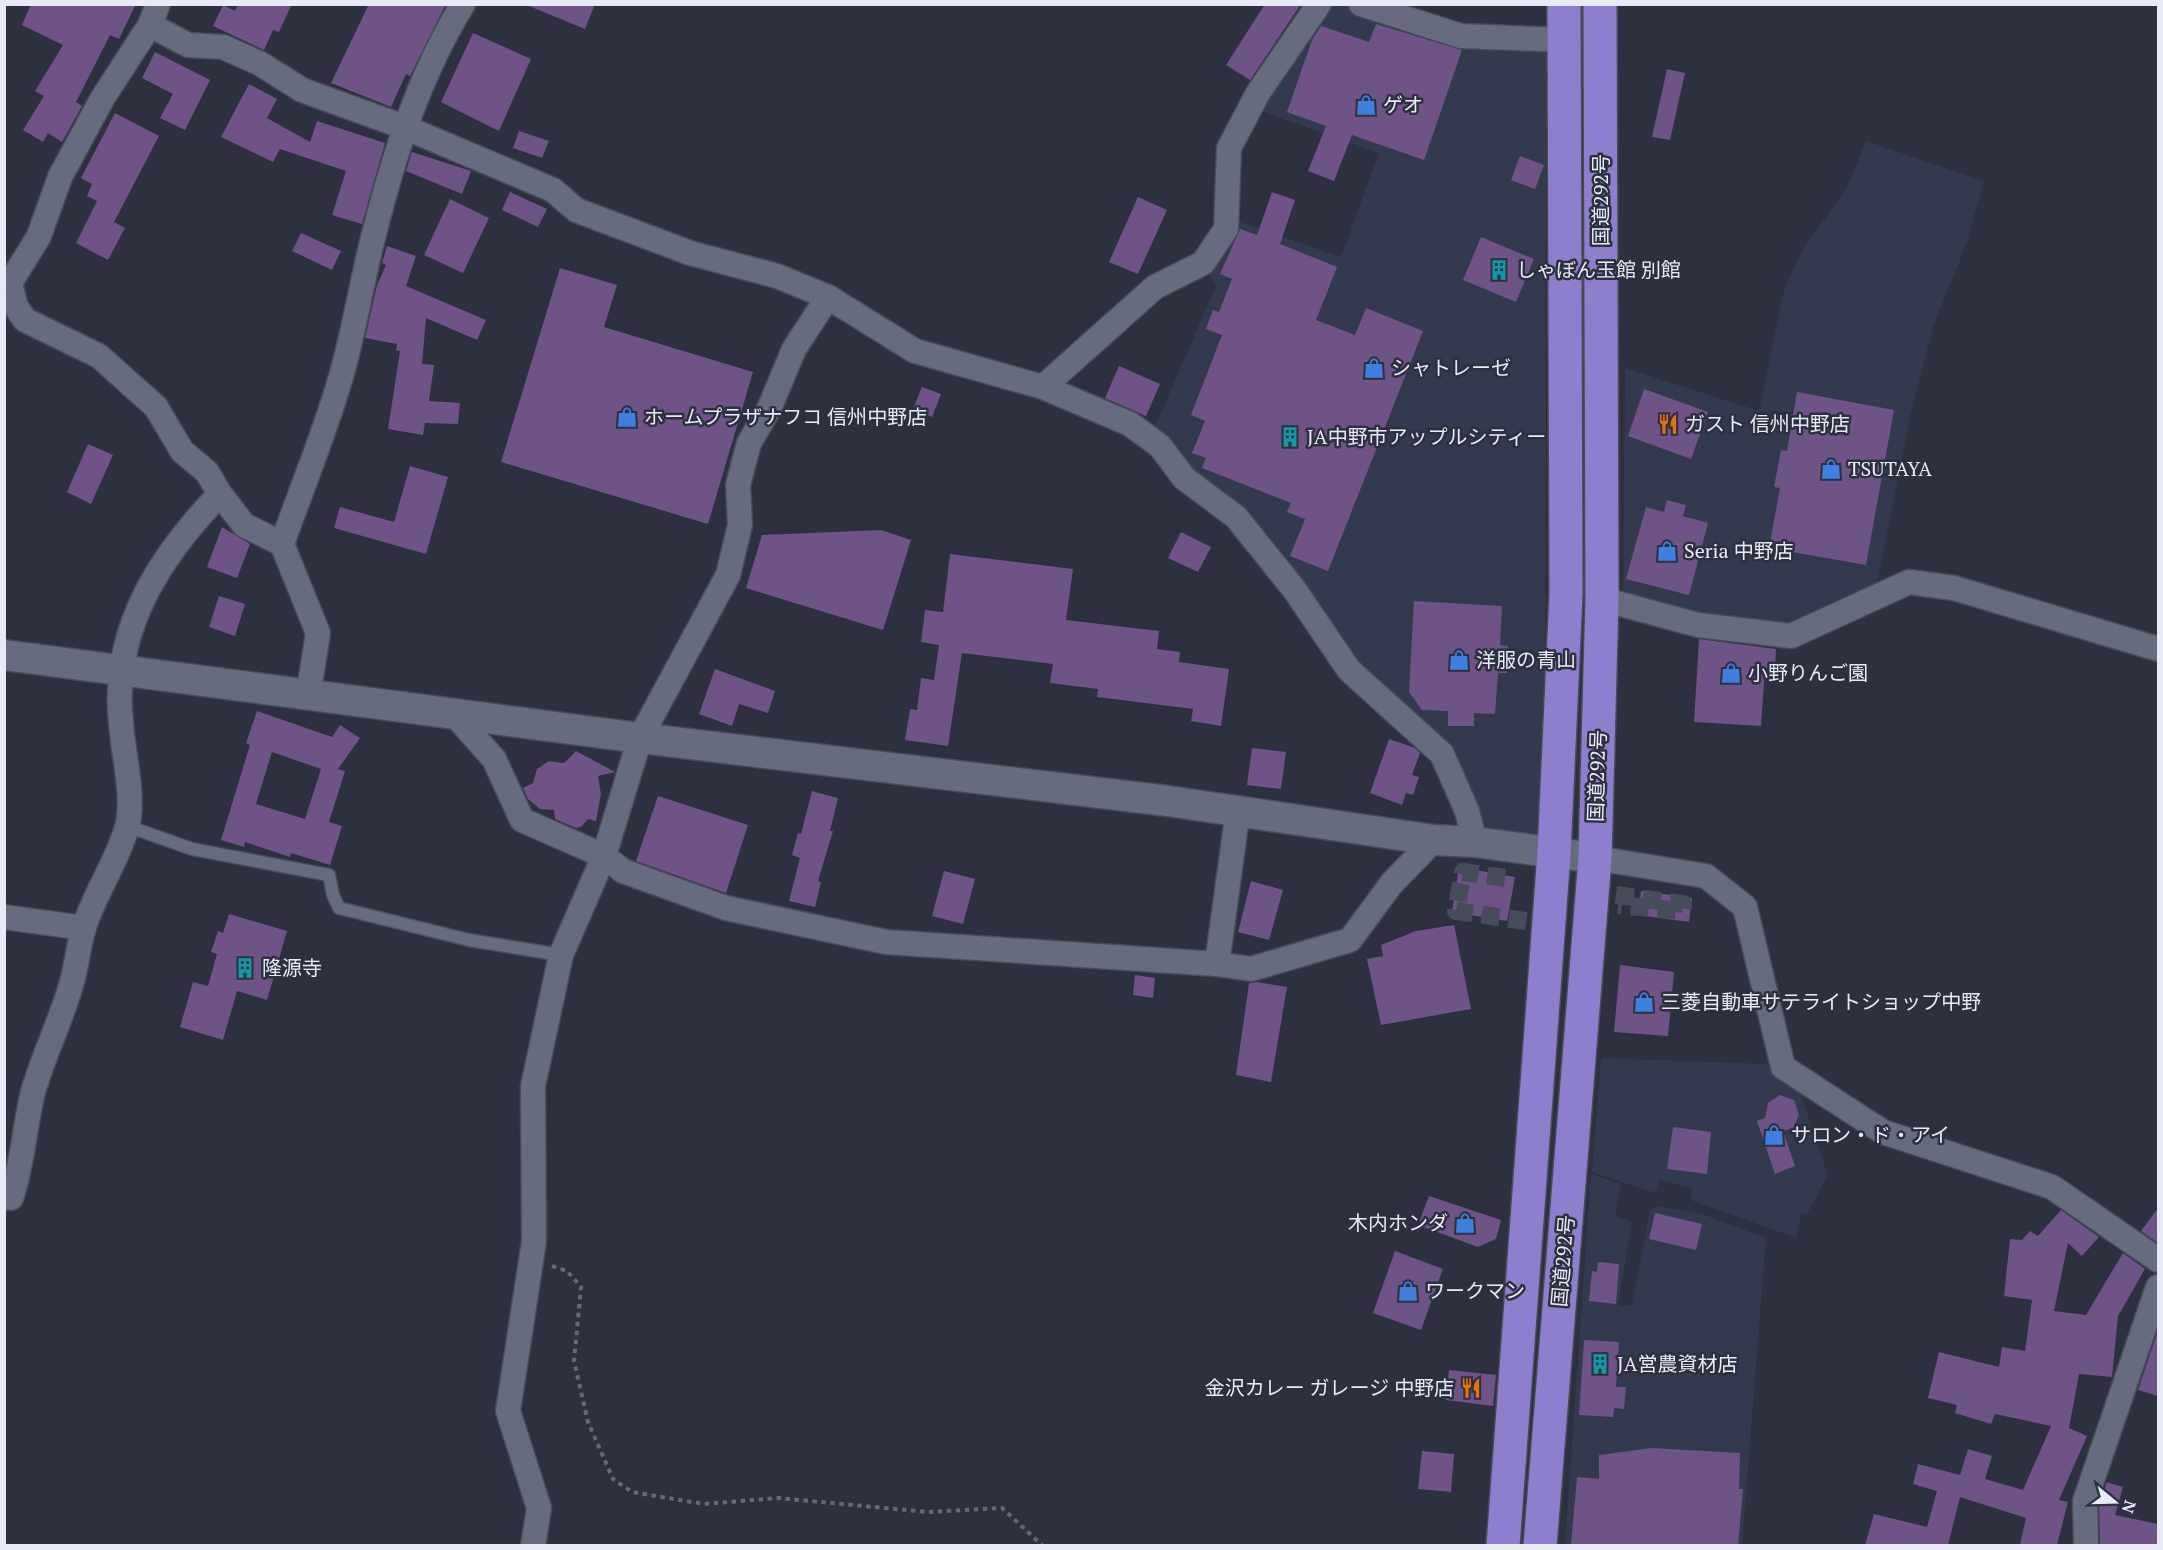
<svg xmlns="http://www.w3.org/2000/svg" width="2163" height="1550" viewBox="0 0 2163 1550" font-family="'PT Serif','Noto Sans JP',serif">
<rect width="100%" height="100%" fill="#2c303f"/>
<g fill="#343a4e">
<polygon points="1319,5 1361,5 1461,36 1546,38 1545,704 1538,852 1475,842 1467,811 1400,714 1294,589 1150,438 1216,286 1203,263 1226,217 1341,257 1379,153 1250,107"/>
<polygon points="1866,141 1984,181 1966,245 1933,327 1910,417 1874,598 1791,636 1623,605 1625,368 1759,411 1784,290 1803,249 1846,189"/>
<polygon points="1601,1058 1766,1064 1775,1073 1797,1083 1828,1175 1807,1214 1802,1213 1796,1238 1691,1200 1692,1188 1660,1180 1656,1193 1592,1172"/>
<polygon points="1591,1174 1621,1184 1615,1216 1632,1222 1618,1306 1632,1305 1650,1210 1658,1206 1705,1215 1766,1238 1742,1545 1565,1546"/>
</g>
<g fill="#6e5387" fill-rule="evenodd">
<polygon points="31,4 136,4 119,39 110,35 76,102 82,106 62,142 48,133 43,142 23,130 44,96 35,91 63,45 22,25"/>
<polygon points="238,4 292,4 279,32 273,30 264,50 213,26 223,5 235,11"/>
<polygon points="369,4 446,4 410,76 406,74 391,107 331,83"/>
<polygon points="524,4 595,4 585,29"/>
<polygon points="1265,4 1301,4 1250,80 1226,65"/>
<polygon points="1376,24 1462,50 1424,160 1352,135 1334,181 1308,171 1326,126 1287,112 1312,40 1321,26 1369,42"/>
<polygon points="473,33 531,59 499,131 441,102"/>
<polygon points="155,52 210,80 185,130 160,118 173,94 142,78"/>
<polygon points="1667,69 1685,73 1670,140 1652,137"/>
<polygon points="249,84 277,99 267,118 310,142 317,121 385,143 362,224 332,215 346,171 280,149 273,162 221,137"/>
<polygon points="115,113 159,136 114,222 125,228 108,260 76,243 97,201 87,196 92,184 81,178"/>
<polygon points="519,131 549,141 542,158 513,148"/>
<polygon points="412,152 471,171 462,194 406,171"/>
<polygon points="1520,156 1544,165 1535,189 1511,180"/>
<polygon points="510,192 547,209 538,227 502,210"/>
<polygon points="1272,192 1295,200 1280,244 1337,267 1316,320 1355,335 1366,308 1423,331 1328,571 1290,556 1305,519 1287,512 1291,503 1202,468 1206,458 1192,453 1205,421 1191,415 1222,335 1206,329 1213,310 1219,312 1232,279 1220,274 1240,229 1257,235"/>
<polygon points="1138,197 1167,210 1138,274 1109,262"/>
<polygon points="450,199 489,218 463,273 424,255"/>
<polygon points="301,233 341,251 332,270 292,251"/>
<polygon points="1481,237 1534,259 1516,302 1463,280"/>
<polygon points="387,246 416,256 406,286 486,320 477,340 426,318 422,364 434,365 429,401 460,403 458,424 425,423 423,435 388,429 400,351 396,350 397,344 365,338 377,285 386,265 382,263"/>
<polygon points="560,268 617,285 604,327 753,372 708,524 501,462"/>
<polygon points="1119,366 1160,384 1146,416 1105,398"/>
<polygon points="922,387 941,394 932,417 913,409"/>
<polygon points="1644,389 1708,412 1691,459 1628,436"/>
<polygon points="1797,392 1894,410 1866,565 1769,548 1780,488 1774,487 1781,450 1787,451"/>
<polygon points="88,444 113,455 91,504 67,492"/>
<polygon points="410,466 448,477 426,554 334,528 340,507 394,522"/>
<polygon points="1667,500 1686,505 1683,516 1708,523 1689,595 1626,579 1646,507 1664,512"/>
<polygon points="222,527 250,544 237,578 207,567"/>
<polygon points="881,530 911,540 883,630 746,588 762,535"/>
<polygon points="1181,532 1211,547 1198,572 1168,558"/>
<polygon points="950,554 1073,569 1066,620 1159,631 1157,649 1180,652 1179,662 1229,669 1221,726 1191,721 1193,709 1097,697 1098,689 1050,683 1053,664 962,653 948,746 905,740 910,709 917,710 921,678 934,680 939,645 921,642 925,610 943,612"/>
<polygon points="219,596 245,604 235,636 209,627"/>
<polygon points="1414,601 1502,606 1500,645 1508,646 1507,673 1498,673 1495,714 1474,713 1474,726 1448,726 1448,711 1422,710 1409,692"/>
<polygon points="1699,639 1776,649 1775,670 1765,669 1761,726 1694,722"/>
<polygon points="715,669 775,691 768,713 739,704 732,726 699,714"/>
<path d="M257,711L332,737L340,725L360,738L338,769L345,771L329,822L342,826L330,865L291,853L290,857L245,842L244,847L221,840L250,745L246,743ZM272,752L321,769L305,819L256,804Z"/>
<polygon points="1389,739 1415,748 1420,753 1412,775 1419,777 1413,795 1406,793 1402,805 1370,793"/>
<polygon points="1252,748 1286,752 1281,789 1247,785"/>
<polygon points="576,751 615,772 598,776 601,794 596,821 588,819 581,827 576,828 555,819 554,810 540,809 528,799 523,788 533,783 537,769 549,761 564,763"/>
<polygon points="812,791 838,798 830,831 833,831 818,881 821,882 815,907 789,901 800,858 792,855 798,833 801,834"/>
<polygon points="658,796 748,825 726,893 636,861"/>
<polygon points="1459,867 1515,877 1507,921 1452,912"/>
<polygon points="944,871 975,879 963,924 932,916"/>
<polygon points="1251,881 1283,890 1269,940 1238,932"/>
<polygon points="1641,891 1692,898 1689,922 1638,915"/>
<polygon points="229,914 287,931 267,1000 237,991 223,1040 180,1027 193,982 208,986 217,954 211,952 218,931 223,933"/>
<polygon points="1454,925 1471,1009 1381,1025 1367,959 1383,956 1381,945 1416,931"/>
<polygon points="1620,965 1674,972 1668,1036 1614,1032"/>
<polygon points="1135,975 1155,978 1153,998 1133,995"/>
<polygon points="1257,982 1287,987 1271,1082 1236,1075 1249,983"/>
<polygon points="1780,1095 1794,1100 1799,1115 1793,1128 1783,1131 1795,1166 1775,1174 1757,1121 1765,1118 1768,1103"/>
<polygon points="1673,1127 1711,1132 1707,1174 1667,1169"/>
<polygon points="1429,1196 1501,1220 1496,1239 1478,1247 1418,1225"/>
<polygon points="2158,1208 2158,1243 2141,1231"/>
<polygon points="2061,1210 2099,1237 2082,1256 2068,1243 2054,1311 2086,1315 2123,1253 2145,1269 2118,1316 2112,1377 2079,1374 2069,1428 2087,1436 2059,1500 2068,1502 2057,1545 2020,1545 2026,1518 1960,1497 1948,1545 1865,1545 1874,1514 1927,1527 1937,1491 1913,1484 1918,1464 1960,1475 1968,1449 1992,1456 1985,1479 2023,1490 2051,1426 1995,1414 1991,1424 1955,1413 1957,1405 1928,1398 1939,1352 1999,1367 2002,1347 2025,1351 2032,1300 2004,1296 2010,1239 2022,1240 2030,1231 2038,1236"/>
<polygon points="1655,1213 1702,1224 1696,1250 1649,1239"/>
<polygon points="1395,1251 1443,1269 1421,1330 1373,1313"/>
<polygon points="1598,1262 1619,1264 1616,1304 1589,1301 1592,1271 1597,1272"/>
<polygon points="2158,1330 2158,1396 2138,1390"/>
<polygon points="1584,1340 1619,1342 1616,1387 1626,1387 1624,1409 1614,1408 1613,1417 1579,1415"/>
<polygon points="1449,1370 1496,1375 1493,1406 1446,1400"/>
<polygon points="1652,1448 1740,1453 1739,1489 1743,1489 1738,1545 1571,1545 1577,1477 1599,1479 1599,1455"/>
<polygon points="1422,1451 1454,1454 1451,1492 1418,1489"/>
<polygon points="2107,1482 2123,1487 2115,1515 2158,1524 2158,1545 2100,1545 2099,1503"/>
</g>
<g fill="none" stroke-linecap="round" stroke-linejoin="round">
<g stroke="#484c5a" stroke-width="18" stroke-dasharray="18 9" stroke-linecap="butt">
<polyline points="1505,878 1463,872 1456,911 1540,923"/>
<polyline points="1616,895 1683,904 1682,911 1618,905"/>
</g>
<g stroke="#474b58" stroke-width="15">
<polyline id="service" points="127,826 192,849 329,875 333,895 339,908 469,940 561,955"/>
</g>
<g stroke="#474b58" stroke-width="27">
<g id="minor">
<polyline points="1361,4 1461,36 1564,40"/>
<polyline points="150,25 188,45 223,47 259,63 302,90 404,127 553,190 576,210 690,253 777,276 828,297 915,351 1043,387 1130,424 1160,446 1184,478 1236,517 1294,589 1349,670 1442,754 1467,811 1475,842"/>
<polyline points="4,281 10,283 16,307 25,320 99,356 156,407 182,451 207,472 220,494 244,525 282,544 318,633 308,696"/>
<polyline points="10,283 39,236 60,177 102,99 150,25 158,4"/>
<polyline points="1043,387 1155,287 1203,263 1226,229 1229,148 1258,93 1319,4"/>
<path d="M282,544C301,490 324,435 340,380C354,333 361,285 373,238C393,157 419,76 463,4"/>
<polyline points="1602,599 1698,625 1791,636 1909,582 1954,588 2158,649"/>
<polyline points="453,713 494,759 522,820 604,856 623,871 726,908 886,942 1217,964 1251,969 1350,940 1392,883 1434,840"/>
<polyline points="1595,858 1706,876 1745,907 1783,1067 1883,1132 2052,1187 2158,1260"/>
<polyline points="4,917 84,928"/>
<polyline points="1217,964 1238,810"/>
<path d="M4,1197L11,1198C23,1164 24,1128 33,1092C43,1056 61,1021 71,985C77,966 78,946 84,927C95,893 117,862 127,827C135,798 123,753 121,723C111,631 159,557 220,494"/>
<polyline points="533,1546 539,1508 508,1411 534,1241 533,1086 561,955 604,856 640,738 728,575 740,525 738,485 749,443 769,409 794,349 828,297"/>
<polyline points="2086,1546 2085,1501 2158,1287"/>
</g>
</g>
<g stroke="#474b58" stroke-width="33">
<polyline id="tertiary" points="4,655 640,738 1168,801 1434,840 1475,842 1595,858"/>
</g>
<g stroke="#474b58" stroke-width="36">
<g id="trunk">
<polyline points="1503,1546 1554,853 1566,594 1564,4"/>
<polyline points="1540,1546 1595,858 1602,599 1600,4"/>
</g>
</g>
<polyline stroke="#656976" stroke-width="4" stroke-dasharray="4.5 4.5" stroke-linecap="butt" points="552,1266 567,1271 581,1287 574,1361 588,1422 613,1479 632,1492 704,1504 778,1498 928,1512 1002,1508 1043,1546"/>
<use href="#service" stroke="#666b7d" stroke-width="12"/>
<use href="#minor" stroke="#666b7d" stroke-width="24"/>
<use href="#tertiary" stroke="#666b7d" stroke-width="30"/>
<use href="#trunk" stroke="#8d7ece" stroke-width="33"/>
</g>
<defs>
<g id="shop-bare" transform="scale(1.62)"><path d="M-5-2.5h2.3a2.7 3.5 0 0 1 5.4 0H5L5.5 6h-11ZM-1.5-2.5h3a1.5 2.3 0 0 0-3 0Z" fill="#3f7fe0" stroke="#2c303f" stroke-width="2.5" paint-order="stroke"/></g>
<g id="building-bare" transform="scale(1.62)"><path d="M-4-6H4V6H1V3H-1V6H-4ZM-2.5-4.3h1.7v1.8h-1.7ZM.8-4.3h1.7v1.8H.8ZM-2.5-1h1.7V.8h-1.7ZM.8-1h1.7V.8H.8Z" fill="#0f9aa8" stroke="#2c303f" stroke-width="2.5" paint-order="stroke"/></g>
<g id="restaurant-bare" transform="scale(1.62)"><path d="M-5-6h1v4h1v-4h1v4h1v-4h1v5L-1.5 .5V6h-2V.5L-5-1ZM5-6V6H3V1.5H1.5Q1.5-4 5-6Z" fill="#e8710a" stroke="#2c303f" stroke-width="2.5" paint-order="stroke"/></g>
</defs>
<g fill-rule="evenodd">
<use href="#shop-bare" x="1366" y="105"/>
<use href="#building-bare" x="1499" y="270"/>
<use href="#shop-bare" x="1374" y="368"/>
<use href="#shop-bare" x="627" y="417"/>
<use href="#restaurant-bare" x="1668" y="424"/>
<use href="#building-bare" x="1290" y="437"/>
<use href="#shop-bare" x="1831" y="469"/>
<use href="#shop-bare" x="1667" y="551"/>
<use href="#shop-bare" x="1459" y="660"/>
<use href="#shop-bare" x="1731" y="673"/>
<use href="#building-bare" x="245" y="968"/>
<use href="#shop-bare" x="1644" y="1002"/>
<use href="#shop-bare" x="1774" y="1135"/>
<use href="#shop-bare" x="1465" y="1223"/>
<use href="#shop-bare" x="1408" y="1291"/>
<use href="#building-bare" x="1600" y="1364"/>
<use href="#restaurant-bare" x="1471" y="1388"/>
</g>
<g text-anchor="middle" stroke-width="5" stroke-linejoin="round" paint-order="stroke">
<g font-size="20" fill="#e8ebf5" stroke="#2c303f" text-anchor="start">
<text x="1383" y="112">ゲオ</text>
<text x="1516" y="277">しゃぼん玉館 別館</text>
<text x="1391" y="375">シャトレーゼ</text>
<text x="644" y="424">ホームプラザナフコ 信州中野店</text>
<text x="1685" y="431">ガスト 信州中野店</text>
<text x="1307" y="444">JA中野市アップルシティー</text>
<text x="1848" y="476">TSUTAYA</text>
<text x="1684" y="558">Seria 中野店</text>
<text x="1476" y="667">洋服の青山</text>
<text x="1748" y="680">小野りんご園</text>
<text x="262" y="975">隆源寺</text>
<text x="1661" y="1009">三菱自動車サテライトショップ中野</text>
<text x="1791" y="1142">サロン・ド・アイ</text>
<text x="1448" y="1230" text-anchor="end">木内ホンダ</text>
<text x="1425" y="1298">ワークマン</text>
<text x="1617" y="1371">JA営農資材店</text>
<text x="1454" y="1395" text-anchor="end">金沢カレー ガレージ 中野店</text>
</g>
<g font-size="20" fill="#e8ebf5" stroke="#2c303f">
<text transform="translate(1601 200) rotate(-90)" y="7">国道292号</text>
<text transform="translate(1597 776) rotate(-88)" y="7">国道292号</text>
<text transform="translate(1563 1261) rotate(-85)" y="7">国道292号</text>
</g>
</g>
<rect width="2163" height="1550" fill="none" stroke="#e8ebf5" stroke-width="12"/>
<g transform="translate(2115 1502) rotate(109)" stroke="#2c303f" stroke-width="4.5" paint-order="stroke">
<path d="M0-4.5L10 22L0 15L-10 22Z" fill="#e8ebf5"/>
<text y="-9" font-size="16" font-weight="bold" text-anchor="middle" fill="#e8ebf5">N</text>
</g>
</svg>
